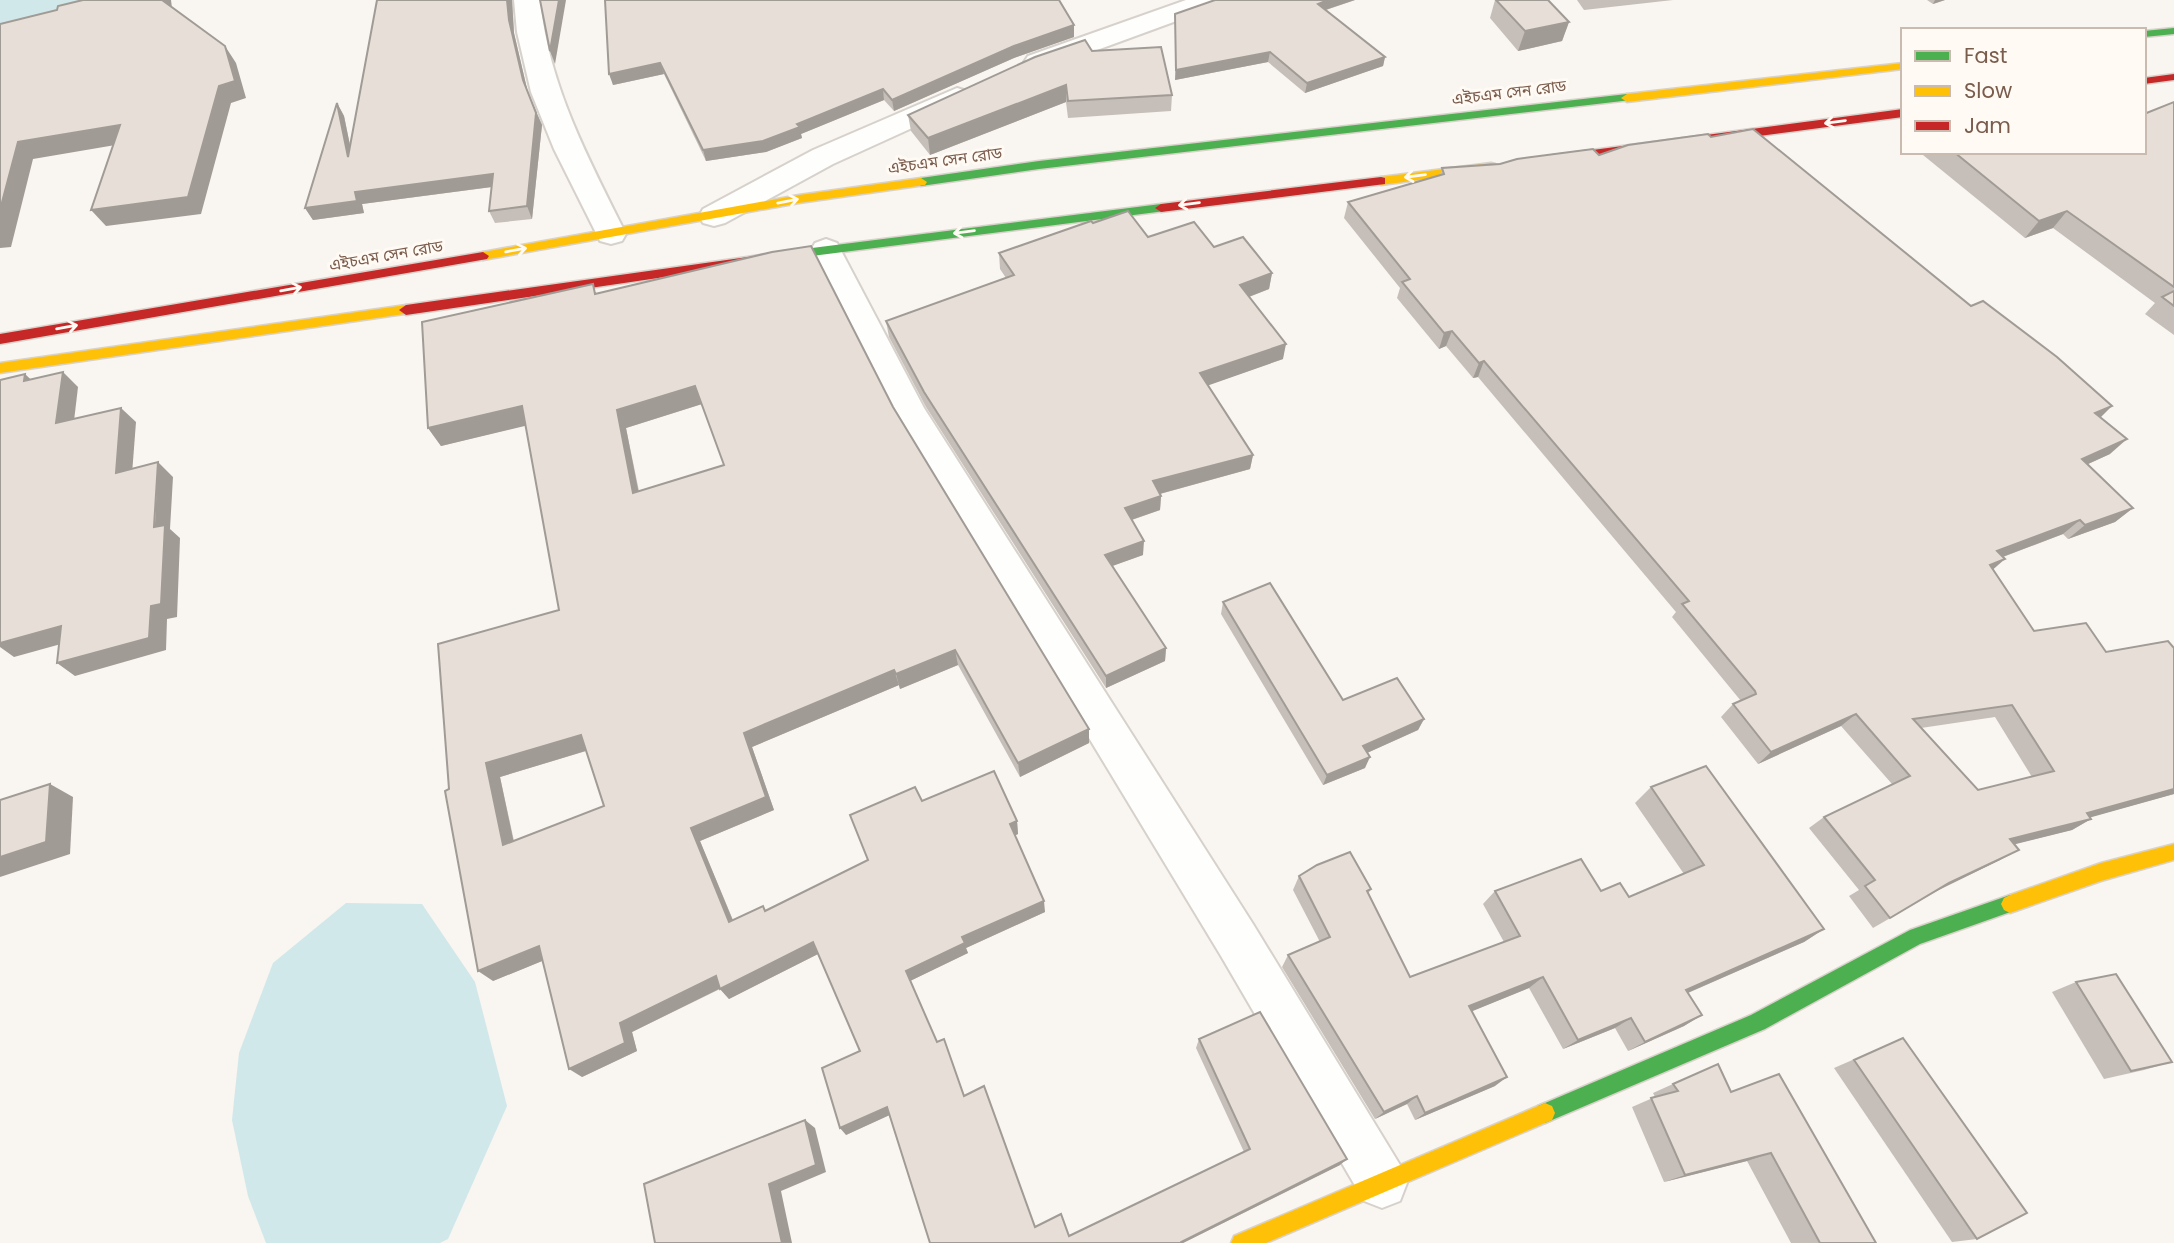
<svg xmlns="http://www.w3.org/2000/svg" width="2174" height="1243" viewBox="0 0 2174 1243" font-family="Poppins,'Noto Sans Bengali',sans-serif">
<rect width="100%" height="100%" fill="#f9f5f0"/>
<g fill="#d0e8ea">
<polygon points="0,0 116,0 0,32"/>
<polygon points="346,903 422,904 475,982 507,1106 448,1239 440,1243 266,1243 248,1196 232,1120 239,1053 273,963"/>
</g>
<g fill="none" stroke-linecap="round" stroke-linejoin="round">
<g stroke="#d7d1cb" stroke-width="4">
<g id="street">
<path d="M514,0H540C549,86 588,158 626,234L622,241L611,244L600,241L554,149L531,92L517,32Z"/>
<polygon points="1186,0 1224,0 1220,5 1048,68 1038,70 1028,68 1024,62 1028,56"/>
<polygon points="957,88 967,91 971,97 967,103 833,164 725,223 714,226 703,223 699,216 703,209 813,150"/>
<polygon points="826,239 837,243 924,408 1253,924 1400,1165 1407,1183 1400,1201 1382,1208 1364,1201 1221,956 899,424 811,250 815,243"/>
</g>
</g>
<g stroke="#d9d2cb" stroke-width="3">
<g id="fast">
<polygon points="2174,28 2174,34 2144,37 2144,31"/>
<polygon points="1627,94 1631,96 1631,100 1039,169 921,186 915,182 921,178 1039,161"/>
<polygon points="1161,204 1165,205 1165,211 804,257 798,253 804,249"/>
<polygon points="2010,895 2016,898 2019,904 2016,910 1920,944 1765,1029 1545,1123 1538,1120 1535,1113 1538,1106 1751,1015 1910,930"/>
</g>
</g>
<g stroke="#d9d2cb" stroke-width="3">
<g id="slow">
<polygon points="1903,63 1903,69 1627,102 1621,98 1627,94"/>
<polygon points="1491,163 1495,164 1495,170 1381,185 1375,181 1381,177"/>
<polygon points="921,178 927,182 925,185 799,203 483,260 477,256 483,252 799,195"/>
<polygon points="406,305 411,307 411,313 0,373 0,363"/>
<polygon points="2174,844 2174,860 2101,881 2010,913 2004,910 2001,904 2004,898 2010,895 2101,863"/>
<polygon points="1545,1103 1552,1106 1555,1113 1552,1120 1266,1243 1231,1243 1234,1236"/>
</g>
</g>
<g stroke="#d9d2cb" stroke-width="3">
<g id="jam">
<polygon points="2174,74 2174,80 2144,84 2144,78"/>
<polygon points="1903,109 1903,117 1547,164 1541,160 1547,156"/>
<polygon points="1381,177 1385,178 1385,184 1161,212 1155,208 1161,204"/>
<polygon points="804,249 808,250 808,256 406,315 399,310 406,305"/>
<polygon points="483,252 489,256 487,259 0,344 0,334"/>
</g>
</g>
<use href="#street" fill="#fefefd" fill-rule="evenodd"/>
<use href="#fast" fill="#4caf50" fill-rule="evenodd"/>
<use href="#slow" fill="#ffc107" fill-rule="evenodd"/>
<use href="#jam" fill="#c62828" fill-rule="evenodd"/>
</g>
<g fill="#c6bfb9" fill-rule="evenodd">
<polygon points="377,0 512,0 514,33 528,93 542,125 532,219 495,223 489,211 492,187 362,204 364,213 313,220 305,208 337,103 344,116 350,145"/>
<polygon points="605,0 1074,37 1014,58 894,111 884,100 801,134 802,138 766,152 706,161 664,74 613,85"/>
<polygon points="1215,0 1355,0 1326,10 1385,57 1383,66 1305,93 1268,62 1175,80 1175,14"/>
<polygon points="1495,0 1548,0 1569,22 1562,41 1518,51 1490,18"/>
<polygon points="1577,0 1673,0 1584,10"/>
<polygon points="1927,0 1945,0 1933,4"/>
<polygon points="1092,51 1172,95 1171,111 1068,118 1066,102 930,155 911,131 908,115"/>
<polygon points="2174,102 2174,335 2145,314 2155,303 2053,228 2025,238 1923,155 1925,152 2144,152"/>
<path d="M1599,155L2100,417L2110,454L2088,464L2133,508L2115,522L2068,539L2063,534L2003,557L1993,569L2034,631L2106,652L2174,648V794L2090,817L2091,819L2072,830L2014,844L2000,860L1937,891L1873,928L1849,896L1859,890L1809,828L1824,817L1892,784L1841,726L1758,764L1721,717L1733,704L1741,701L1672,617L1676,612L1478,377L1473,378L1446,346L1439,349L1397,298L1400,288L1344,218L1348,202L1440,175L1442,168ZM1995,717L2032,777L1978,790L1921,728Z"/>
<polygon points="1093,223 1148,237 1214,247 1272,273 1269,289 1249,297 1283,359 1208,385 1253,455 1250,469 1160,494 1161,496 1160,510 1132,520 1143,555 1112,566 1166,648 1165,661 1106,688 926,407 889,337 886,321 1006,278 1000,269 999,253"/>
<path d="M597,293L893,407L1089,729V743L1020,777L958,665L900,689L899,685L752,747L774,810L700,841L733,920L763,906L766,911L868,860L922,801L1017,821L1018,834L1015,835L1045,912L966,948L968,953L910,981L937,1042L944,1039L964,1095L1035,1227L1069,1236L1244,1152L1196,1048L1199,1039L1340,1165L1183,1243H930L889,1115L846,1135L860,1051L818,954L729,999L720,989L632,1032L637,1051L582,1077L542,961L493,981L449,789L559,610L526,425L441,446L428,428ZM702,404L724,465L639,491L626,428ZM586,751L604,806L514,841L500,777Z"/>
<polygon points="1223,602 1343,700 1424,719 1418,730 1367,753 1365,768 1323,785 1221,614"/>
<polygon points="1651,787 1824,929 1804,942 1688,993 1702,1015 1684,1026 1628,1051 1615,1028 1563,1049 1529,988 1472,1011 1495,1086 1415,1120 1407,1104 1375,1119 1282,967 1288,955 1320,942 1293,890 1299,876 1371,889 1368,894 1410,977 1504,942 1483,904 1495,891 1601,891 1629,897 1684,874 1635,803"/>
<polygon points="2076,982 2172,1062 2144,1070 2104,1079 2052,992"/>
<polygon points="1903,1038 1977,1239 1952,1242 1834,1068"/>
<polygon points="1673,1084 1731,1092 1876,1243 1791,1243 1747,1161 1664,1182 1632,1107 1655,1097 1653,1093"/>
</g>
<g fill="#a19b96">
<polygon points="162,0 171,0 173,17"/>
<polygon points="507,0 512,0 514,33 528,93 542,125 532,219 527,206"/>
<polygon points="559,0 566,0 555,64 550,51"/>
<polygon points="1328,0 1355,0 1316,13 1318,4"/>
<polygon points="1935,0 1945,0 1933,4"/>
<polygon points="1569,22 1562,41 1518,51 1525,31"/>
<polygon points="1074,25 1074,37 1014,58 894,111 892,100 1014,46"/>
<polygon points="225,46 236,63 246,98 231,103 201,214 106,226 91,210 219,86"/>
<polygon points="1270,52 1268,62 1175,80 1176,70"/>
<polygon points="1385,57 1383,66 1305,93 1307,83"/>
<polygon points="660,63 664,74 613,85 609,74"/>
<polygon points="1066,85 1066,102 930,155 928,138"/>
<polygon points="883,89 884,100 801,134 802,138 766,152 706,161 703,150 797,124"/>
<polygon points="337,103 344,116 355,170 348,157"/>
<polygon points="120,125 133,142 33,159 11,247 0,248 0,210 18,142"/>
<polygon points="493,174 499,186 362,204 364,213 313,220 305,208 355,192"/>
<polygon points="2067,211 2053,228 2025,238 2039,221"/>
<polygon points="1272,273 1269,289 1238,301 1240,285"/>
<polygon points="1452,331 1446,346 1439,349 1444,333"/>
<polygon points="1286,344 1283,359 1198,389 1200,373"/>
<polygon points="1484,361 1478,377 1473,378 1479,363"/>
<polygon points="63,372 78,387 72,438 56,423"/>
<polygon points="25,374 41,389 24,381"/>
<polygon points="695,386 702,404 626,428 642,510 633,493 617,410"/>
<polygon points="522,406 533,424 441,446 428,428"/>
<polygon points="2112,406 2096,422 2095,413"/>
<polygon points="121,408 136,422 131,487 116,473"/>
<polygon points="2127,439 2110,454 2066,474 2082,459"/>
<polygon points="1253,455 1250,469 1152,496 1153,481"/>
<polygon points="158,462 173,477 170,529 180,538 177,617 167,619 166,650 75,676 57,663 151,606"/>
<polygon points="1161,496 1160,510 1125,522 1125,508"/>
<polygon points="2133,508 2115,522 2068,539 2085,525"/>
<polygon points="2080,520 2063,534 1981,565 1997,551"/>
<polygon points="1144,541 1143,555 1104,569 1105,555"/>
<polygon points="2005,559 1989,573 1990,565"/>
<polygon points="61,626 79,639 14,657 0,647 0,643"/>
<polygon points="1166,648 1165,661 1106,688 1106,676"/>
<polygon points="955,650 958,665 900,689 896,674"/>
<polygon points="894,670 899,685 752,747 774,810 700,841 738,933 729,922 691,828 744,733"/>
<polygon points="1856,714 1841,726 1758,764 1771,752"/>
<polygon points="1424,719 1418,730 1358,757 1363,746"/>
<polygon points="1089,729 1089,743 1020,777 1018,763"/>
<polygon points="581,735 592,749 500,777 517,858 503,845 486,763"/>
<polygon points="1370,757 1365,768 1323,785 1327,775"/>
<polygon points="50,784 73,797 70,854 0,877 0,857"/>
<polygon points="2174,789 2174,794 2067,824 2087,813"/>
<polygon points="2091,819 2072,830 1992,850 2010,839"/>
<polygon points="1017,821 1018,834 1012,837 1010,824"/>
<polygon points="2019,850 2000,860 1932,893 1949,883"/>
<polygon points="1044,901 1045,912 966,948 968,953 910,981 906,971 962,937"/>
<polygon points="1824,929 1804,942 1669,1001 1686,990"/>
<polygon points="813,942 820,953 729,999 720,989"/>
<polygon points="539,946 552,957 493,981 478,971"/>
<polygon points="716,976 725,986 632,1032 637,1051 582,1077 569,1069 620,1023"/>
<polygon points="1543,977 1529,988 1458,1017 1469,1006"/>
<polygon points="1702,1015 1684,1026 1628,1051 1645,1042"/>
<polygon points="1631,1018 1615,1028 1563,1049 1578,1040"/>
<polygon points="1507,1077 1495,1086 1415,1120 1425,1113"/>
<polygon points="1417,1096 1407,1104 1375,1119 1384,1112"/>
<polygon points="887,1107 892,1114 846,1135 840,1128"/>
<polygon points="805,1120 815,1128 826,1172 781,1191 792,1243 782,1243 769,1184"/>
<polygon points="1771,1153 1747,1161 1664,1182 1685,1175"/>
<polygon points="1347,1159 1340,1165 1183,1243 1180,1243"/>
</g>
<g fill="#e6ded7" stroke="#a19b96" stroke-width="2" fill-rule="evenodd">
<polygon points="83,0 162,0 225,46 235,81 219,86 188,197 91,210 120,125 18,142 0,210 0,24 57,10 58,6"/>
<polygon points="377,0 507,0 509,20 523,80 536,113 527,206 489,211 493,174 355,192 357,201 305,208 337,103 348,157"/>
<polygon points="540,0 559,0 550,51"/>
<polygon points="605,0 1059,0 1074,25 1014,46 892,100 883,89 797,124 800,127 763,141 703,150 660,63 609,74"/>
<polygon points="1215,0 1328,0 1318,4 1385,57 1307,83 1270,52 1176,70 1175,14"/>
<polygon points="1496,0 1548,0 1569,22 1525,31"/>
<polygon points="1085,40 1092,51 1161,47 1172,95 1068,101 1066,85 928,138 908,115 1035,57"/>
<polygon points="2174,102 2174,287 2067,211 2039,221 1954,152 2144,152 2144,114"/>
<path d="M1753,129L1971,306L1983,301L2057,357L2112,406L2095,413L2127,439L2082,459L2133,508L2085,525L2080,520L1997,551L2005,559L1990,565L2034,631L2086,623L2106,652L2168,641L2174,648V789L2087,813L2091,819L2010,839L2019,850L1949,883L1890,918L1865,886L1875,880L1824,817L1910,776L1856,714L1771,752L1733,704L1756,694L1755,691L1682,604L1689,601L1484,361L1479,363L1452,331L1444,333L1402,282L1410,279L1348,202L1444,174L1442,168L1500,164L1517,159L1593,149L1599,155L1628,145L1708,134L1711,137ZM2012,705L2054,771L1978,790L1913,719Z"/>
<polygon points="1128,211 1148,237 1194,222 1214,247 1243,237 1272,273 1240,285 1286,344 1200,373 1253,455 1153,481 1161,496 1125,508 1144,541 1105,555 1166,648 1106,676 924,392 886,321 1014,275 999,253 1091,221 1093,223"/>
<path d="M811,246L893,407L1089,729L1018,763L955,650L896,674L894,670L744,733L766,797L691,828L729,922L763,906L765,911L868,860L850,815L915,787L922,801L994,771L1017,821L1010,824L1044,901L962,937L965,943L906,971L937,1042L944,1039L964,1096L984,1086L1035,1227L1061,1214L1069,1236L1250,1149L1199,1039L1260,1012L1347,1159L1181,1242V1243H930L887,1107L840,1128L822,1068L860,1051L813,942L720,989L716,976L620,1023L625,1043L569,1069L539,946L478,971L445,791L449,789L438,644L559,610L522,406L428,428L422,322L593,284L595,294L772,252ZM695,386L724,465L633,493L617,410ZM581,735L604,806L503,845L486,763Z"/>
<polygon points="2174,291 2174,306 2162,297"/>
<polygon points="63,372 56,423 121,408 116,473 158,462 154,527 165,525 161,604 151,606 149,638 57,663 61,626 0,643 0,380 25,374 24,381"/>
<polygon points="1270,583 1343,700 1397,678 1424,719 1363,746 1370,757 1327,775 1223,602"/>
<polygon points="1706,766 1824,929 1686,990 1702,1015 1645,1042 1631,1018 1578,1040 1543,977 1469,1006 1507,1077 1425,1113 1417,1096 1384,1112 1288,955 1330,937 1299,876 1317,865 1350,852 1371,889 1367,891 1410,977 1520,936 1495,891 1581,859 1601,891 1620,883 1629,897 1704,865 1651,787"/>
<polygon points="50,784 46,842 0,857 0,800"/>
<polygon points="2116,974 2172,1062 2131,1071 2076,982"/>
<polygon points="1903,1038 2027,1213 1977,1239 1854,1060"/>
<polygon points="1718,1064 1731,1092 1779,1074 1876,1243 1820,1243 1771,1153 1685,1175 1651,1098 1678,1091 1673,1084"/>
<polygon points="805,1120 816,1165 769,1184 782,1243 655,1243 644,1184"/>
</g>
<defs><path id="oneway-shaft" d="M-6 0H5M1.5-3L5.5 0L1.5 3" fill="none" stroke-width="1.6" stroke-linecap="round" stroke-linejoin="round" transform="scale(1.75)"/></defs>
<g stroke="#fffaf3">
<use href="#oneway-shaft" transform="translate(1835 122) rotate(172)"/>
<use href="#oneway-shaft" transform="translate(1415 176) rotate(173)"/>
<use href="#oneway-shaft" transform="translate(788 201) rotate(-11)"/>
<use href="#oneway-shaft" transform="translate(1189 204) rotate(173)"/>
<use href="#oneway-shaft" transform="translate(964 232) rotate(173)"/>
<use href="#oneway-shaft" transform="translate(516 250) rotate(-10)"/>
<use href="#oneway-shaft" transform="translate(291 289) rotate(-10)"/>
<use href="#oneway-shaft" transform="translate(67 327) rotate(-10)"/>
</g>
<g text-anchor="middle" stroke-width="6" stroke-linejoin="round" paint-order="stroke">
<g font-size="16" fill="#7a5c4d" stroke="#fffaf3">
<text transform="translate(1509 92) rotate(-7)" y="6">এইচএম সেন রোড</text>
<text transform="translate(945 160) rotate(-8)" y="6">এইচএম সেন রোড</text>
<text transform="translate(386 255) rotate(-10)" y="6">এইচএম সেন রোড</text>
</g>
</g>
<rect x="1901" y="28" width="245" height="126" fill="#fffaf3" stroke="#cabbb1" stroke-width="2"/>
<rect x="1915" y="51" width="35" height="10" fill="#4caf50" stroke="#cabbb1" stroke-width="2"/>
<text x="1964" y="63" font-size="21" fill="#7a5c4d">Fast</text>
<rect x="1915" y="86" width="35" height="10" fill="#ffc107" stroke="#cabbb1" stroke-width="2"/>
<text x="1964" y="98" font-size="21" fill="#7a5c4d">Slow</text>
<rect x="1915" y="121" width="35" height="10" fill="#c62828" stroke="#cabbb1" stroke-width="2"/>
<text x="1964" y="133" font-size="21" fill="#7a5c4d">Jam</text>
</svg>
